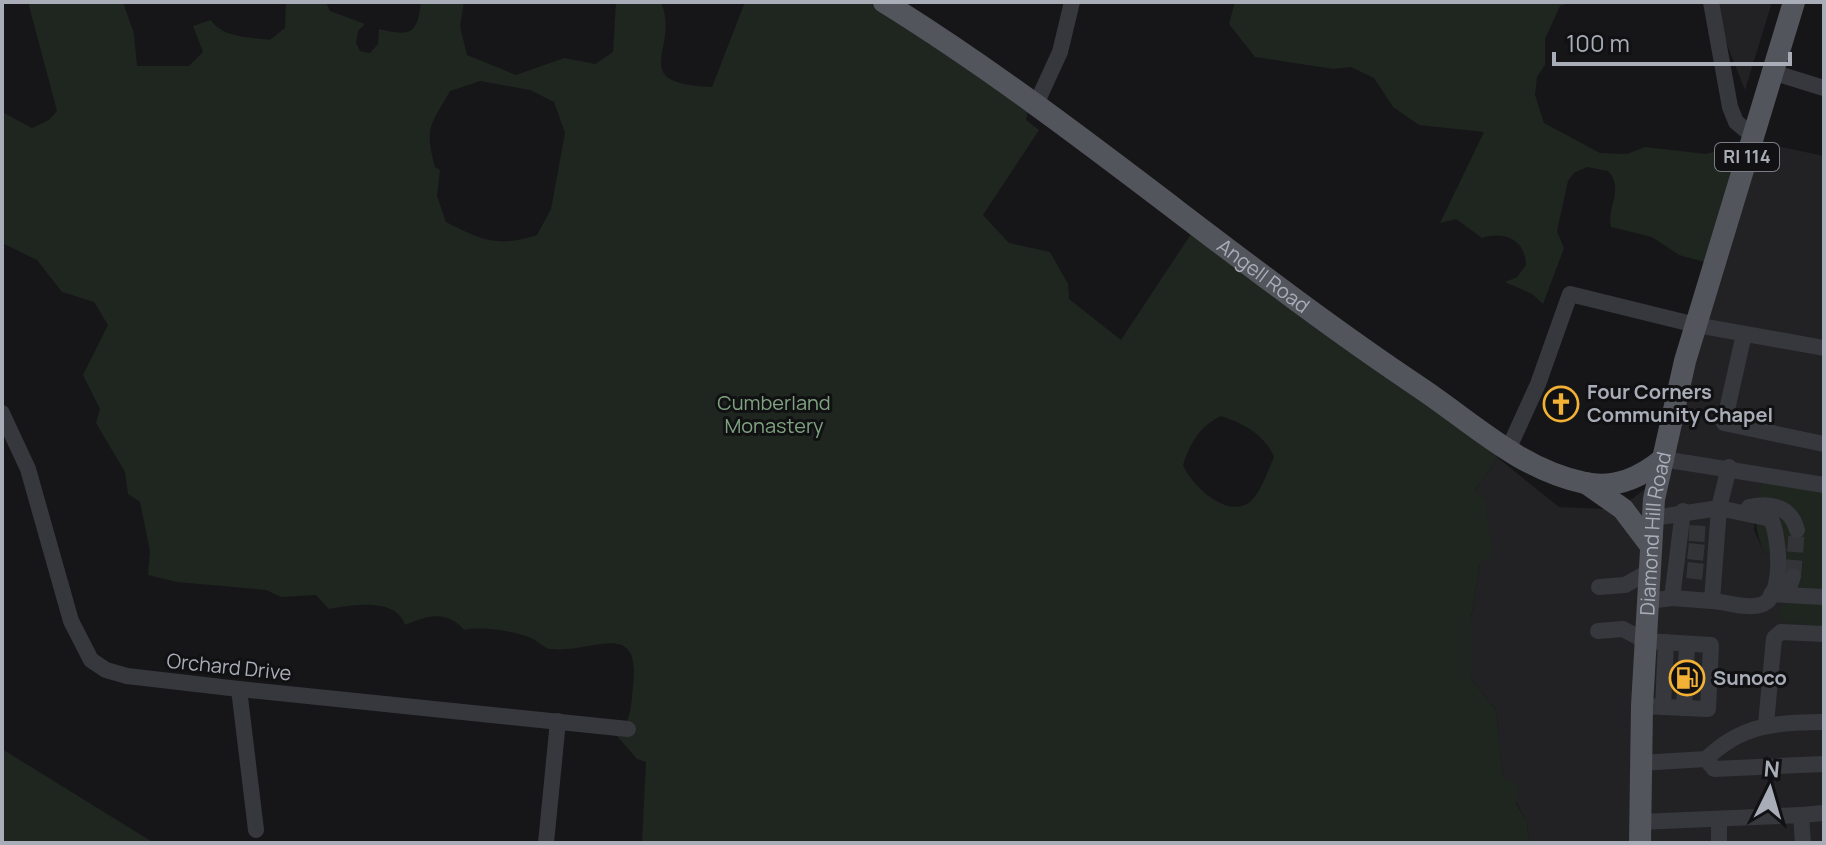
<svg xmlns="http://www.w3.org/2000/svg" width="1826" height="845" viewBox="0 0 1826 845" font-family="Manrope,sans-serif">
<rect width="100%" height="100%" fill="#161618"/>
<g fill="#222225">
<polygon points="1710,2 1772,2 1745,90"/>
<polygon points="1743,139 1824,156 1824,493 1763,482 1755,508 1754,530 1764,552 1792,562 1787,604 1824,627 1824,843 1529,843 1527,822 1503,777 1496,710 1471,679 1471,618 1480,564 1485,500 1475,490 1498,458 1559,507 1604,509 1632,499 1656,480"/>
</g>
<g fill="#1e261f" fill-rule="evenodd">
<path d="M28,2H123L134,34L137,66H189L203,52L193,26L211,20C222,38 251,37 270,40L285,28L286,2H326L330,11L365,24L358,31L356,43L360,51L370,53L378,44L379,29C410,36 417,36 421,2H464L460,26L467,55L516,75L564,58L595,64L613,52L616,2H661C681,50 624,83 712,87L745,2H872L1030,103L1026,120L1039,130L983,215L1009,243L1050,252L1068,284L1069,299L1121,340L1195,228L1495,454L1498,458L1475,490L1485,500L1493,555L1480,564L1471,618V679L1496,710L1503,777L1520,788L1516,803L1527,822L1529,843H642L646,762L637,759L617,736C632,721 631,705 633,685C641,617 591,654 551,649C545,649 538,641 531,638C513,631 482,626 464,630C447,609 426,616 405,625C396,597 352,605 329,609L316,595L281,597L266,590L177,582L148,575L150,551L140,502L128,494L125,472L96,423L100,409L83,375L108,325L94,302L62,292L37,260L2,243V112L32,128L49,120L57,111ZM480,81L530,90L554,102L565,133L551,209L537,235C498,248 481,240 446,222L437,196L440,170L435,167C424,127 431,125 450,91ZM1221,416C1243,423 1265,435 1274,457C1268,470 1261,492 1251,501C1228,521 1191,485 1183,465C1190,443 1200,426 1221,416Z"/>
<path d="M1235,2H1572L1560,6L1545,39V65L1537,77L1535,95L1544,123L1600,153L1627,154L1645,147L1706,154L1743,144L1715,265L1679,255L1652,237L1611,227C1606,207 1625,190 1608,171L1587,167L1574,173L1568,181L1557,231L1564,248L1543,304L1532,294L1505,282L1517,277L1526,265C1525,239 1504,231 1482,238L1456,219L1440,223L1484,132L1419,125L1393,107L1374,78L1351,67L1333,69L1255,57L1229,24Z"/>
<path d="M1762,482L1824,493V627L1781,621V606L1787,604L1792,562L1764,552C1753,526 1754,509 1762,482Z"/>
<polygon points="2,748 2,749 154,843 2,843"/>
</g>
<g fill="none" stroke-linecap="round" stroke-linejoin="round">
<g stroke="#333438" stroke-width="16" stroke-dasharray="16 8" stroke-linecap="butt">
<polyline points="1689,533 1707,534"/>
<polyline points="1688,551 1706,553"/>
<polyline points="1687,570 1705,572"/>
<polyline points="1793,576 1797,530"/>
</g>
<g stroke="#37383d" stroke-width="16">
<polyline points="1711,2 1730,107 1736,122 1753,136"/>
<polyline points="1772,72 1824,88"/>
<polyline points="1037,102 1060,52 1072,2"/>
<polyline points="1744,334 1724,423 1824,444"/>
<polyline points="2,413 28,469 71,621 91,660 106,670 127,676 239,689 628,729"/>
<polyline points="1507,452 1538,384 1570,294 1696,325 1824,348"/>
<polyline points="1663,459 1824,485"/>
<path d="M1749,507C1771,502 1791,507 1797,530"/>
<polyline points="1653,518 1719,508 1729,467"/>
<polyline points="1599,587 1625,585 1650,571"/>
<polyline points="1771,594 1823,597"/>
<polyline points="1787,595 1793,576"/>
<path d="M1672,598L1712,601L1719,508L1771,519C1779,536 1785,594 1763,604C1749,610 1727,602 1712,601"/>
<polyline points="1648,601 1672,598 1683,511"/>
<polyline points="1598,631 1623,629 1645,641 1711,645 1708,709 1642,706"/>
<polyline points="1686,665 1687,644"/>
<polyline points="239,689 256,830"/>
<polyline points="1663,707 1666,642"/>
<polyline points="1684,708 1685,687"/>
<polyline points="1766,724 1774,638 1781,632 1824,634"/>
<polyline points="1706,759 1714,769 1824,764"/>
<path d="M1640,763L1706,759C1743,723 1776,723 1824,722"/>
<polyline points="1801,815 1824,813"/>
<polyline points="1719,819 1719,843"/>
<polyline points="1639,822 1801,815 1803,843"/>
<polyline points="546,843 558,721"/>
</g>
<g stroke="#53555c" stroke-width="22">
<path id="s1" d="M884,2C1071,118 1236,265 1419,387C1473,423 1519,469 1585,483C1615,489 1640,478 1663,459"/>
<polyline points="1586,483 1623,509 1651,546"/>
<path id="s2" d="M1640,843L1642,706L1654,499L1685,361L1794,2"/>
</g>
</g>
<defs>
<g id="church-ring" transform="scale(1.8)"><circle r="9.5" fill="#111113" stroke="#f2b134" stroke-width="1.5"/><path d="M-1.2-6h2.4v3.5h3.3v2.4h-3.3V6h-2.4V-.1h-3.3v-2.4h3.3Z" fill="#f2b134"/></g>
<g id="fuel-ring" transform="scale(1.8)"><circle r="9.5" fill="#111113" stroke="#f2b134" stroke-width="1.5"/><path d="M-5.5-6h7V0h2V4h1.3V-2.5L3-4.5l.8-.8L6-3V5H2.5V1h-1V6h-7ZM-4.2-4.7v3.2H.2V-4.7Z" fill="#f2b134"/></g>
</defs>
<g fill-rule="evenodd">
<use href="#church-ring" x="1561" y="404"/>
<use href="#fuel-ring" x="1687" y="678"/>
</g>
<g text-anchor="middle" stroke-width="6" stroke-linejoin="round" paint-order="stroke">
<rect fill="#111113" stroke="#7b7e86" stroke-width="2" x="1715" y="143" width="64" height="28" rx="6"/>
<g font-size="18" font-weight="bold" fill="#a8adb8">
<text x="1747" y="163">RI 114</text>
</g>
<g font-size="20" fill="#a8adb8" stroke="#111113">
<text dy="7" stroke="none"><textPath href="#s1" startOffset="468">Angell Road</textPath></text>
<text dy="7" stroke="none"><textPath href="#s2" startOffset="310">Diamond Hill Road</textPath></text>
<text transform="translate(229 667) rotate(6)" y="7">Orchard Drive</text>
</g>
<g font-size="20" font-weight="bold" fill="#a8adb8" stroke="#111113" text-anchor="start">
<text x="1587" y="399">Four Corners<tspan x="1587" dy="23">Community Chapel</tspan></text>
<text x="1713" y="685">Sunoco</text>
</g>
<g font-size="20" fill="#7fa381" stroke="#111113">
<text x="774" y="410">Cumberland<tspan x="774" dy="23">Monastery</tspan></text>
</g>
</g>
<rect width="1826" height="845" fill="none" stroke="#a8adb8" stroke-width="8"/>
<g transform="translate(1770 789) rotate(5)" stroke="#111113" stroke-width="6" paint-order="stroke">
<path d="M0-6L14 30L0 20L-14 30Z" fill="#a8adb8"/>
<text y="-12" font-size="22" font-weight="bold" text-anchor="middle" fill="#a8adb8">N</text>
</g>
<path d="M1554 52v12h236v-12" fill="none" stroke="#a8adb8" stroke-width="4"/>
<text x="1566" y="52" font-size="24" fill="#a8adb8" stroke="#111113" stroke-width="6" paint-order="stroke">100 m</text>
</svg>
